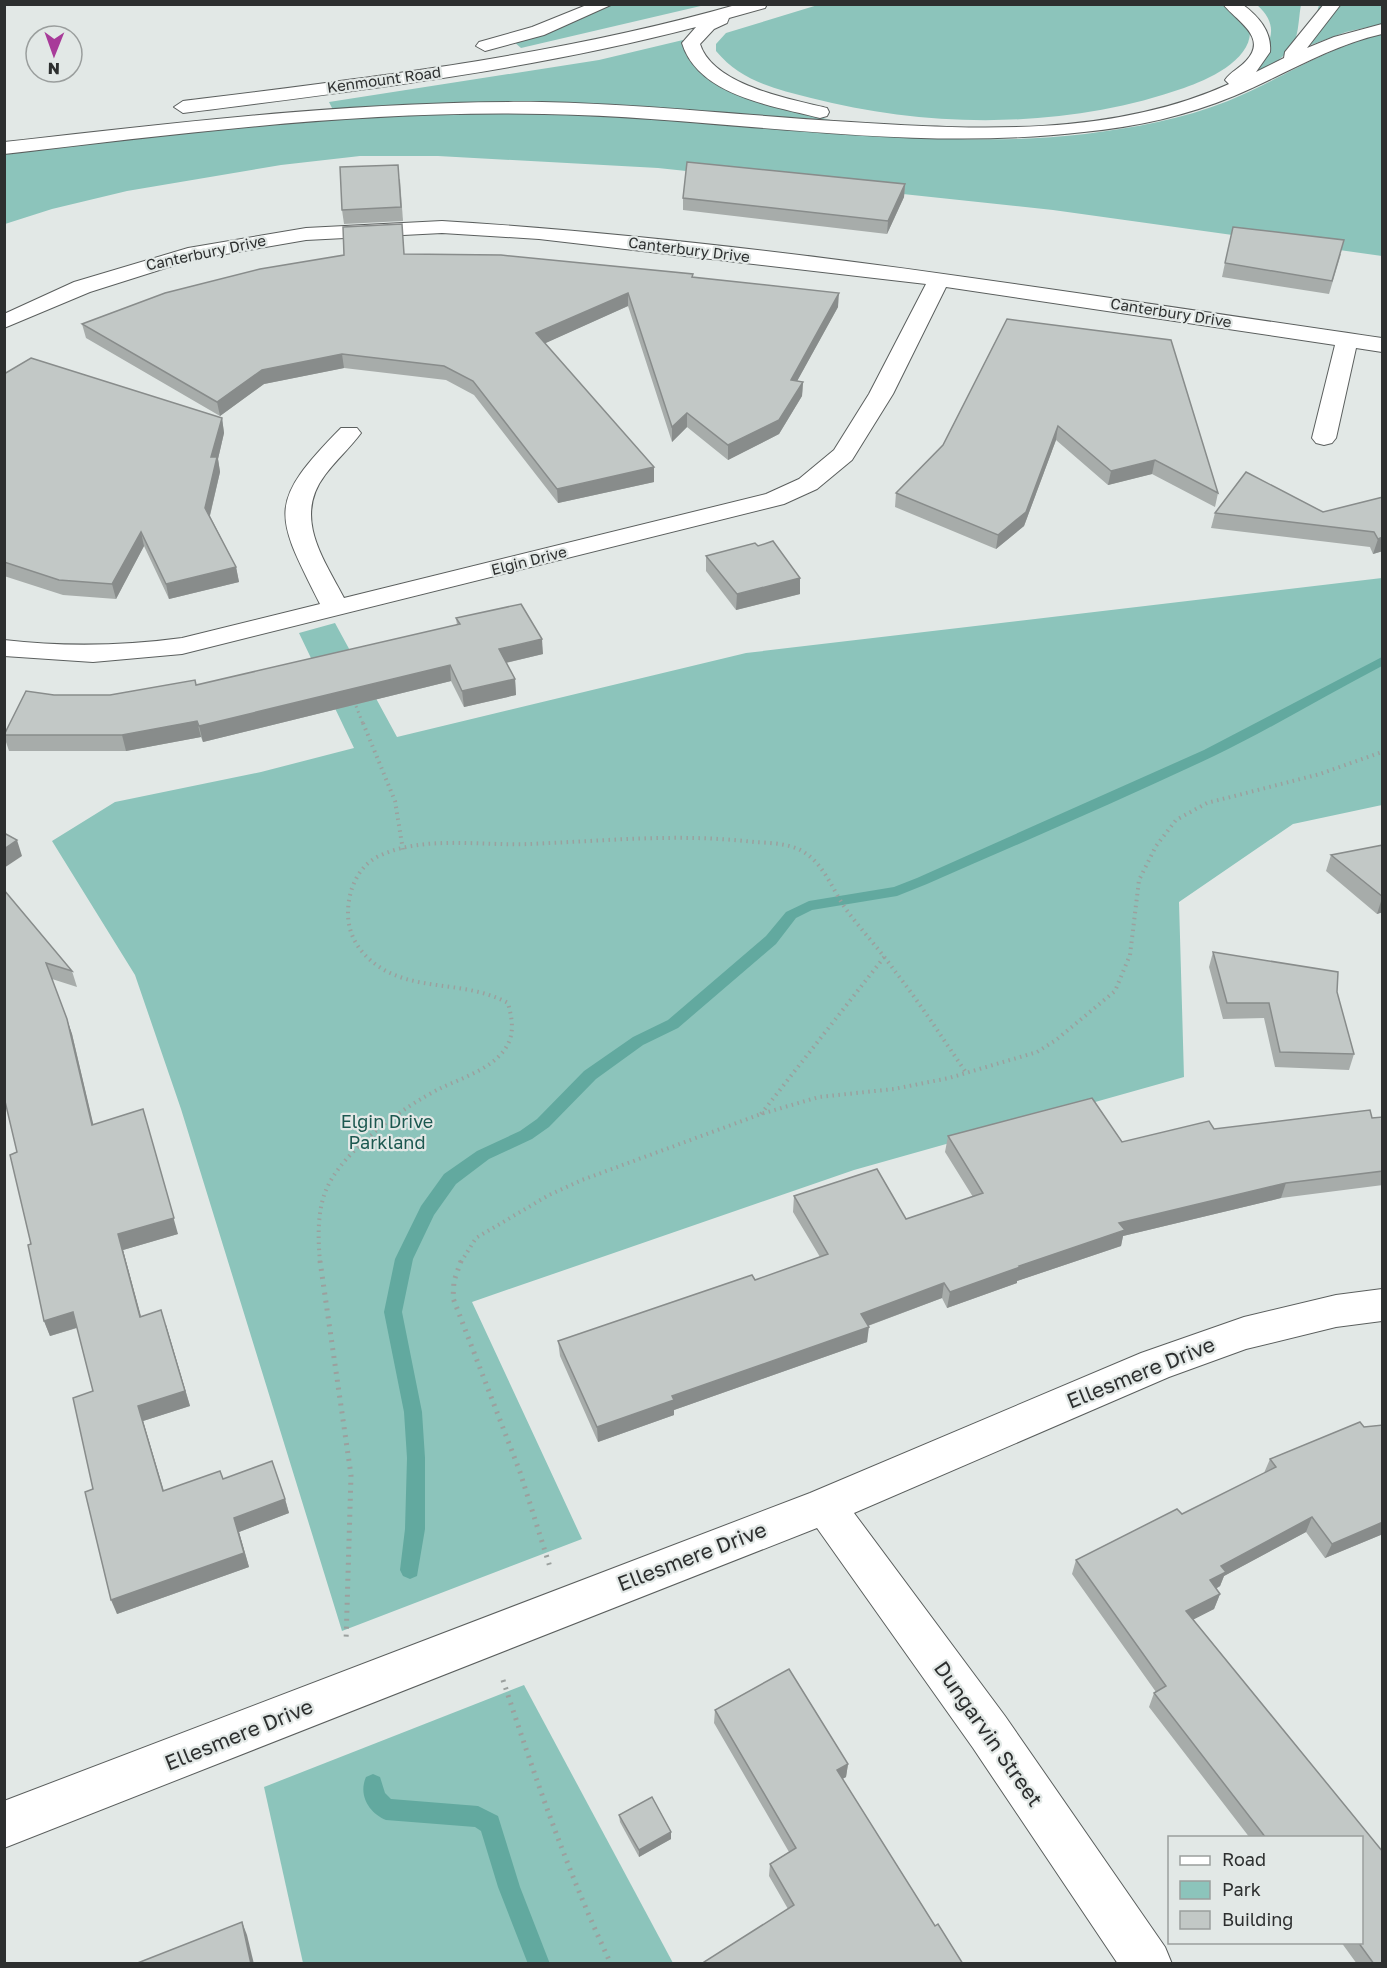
<svg xmlns="http://www.w3.org/2000/svg" width="1387" height="1968" viewBox="0 0 1387 1968" font-family="'Golos Text',sans-serif">
<rect width="100%" height="100%" fill="#e2e8e6"/>
<g fill="#8cc4bb">
<path d="M821,4L1234,5C1240,12 1250,21 1250,32C1250,61 1207,80 1184,88C1067,129 931,129 811,98C775,89 741,81 716,51V44L726,33Z"/>
<polygon points="605,5 705,5 521,48 512,40"/>
<path d="M1257,5H1301C1299,15 1299,27 1296,37C1285,67 1246,77 1220,89C1247,70 1295,38 1257,5Z"/>
<polygon points="1319,5 1382,5 1382,24 1346,32 1308,46"/>
<path d="M1382,34V256L1053,210L658,168L438,156H360L281,165L127,191L52,209L5,224L4,153C176,134 350,109 523,112C626,114 729,124 832,132C916,138 1001,144 1085,134C1133,128 1183,119 1228,101C1283,78 1323,49 1382,34Z"/>
<path d="M683,40C682,88 793,110 831,120L558,102H464L333,110L329,102L599,60Z"/>
<polygon points="1382,578 1382,805 1293,824 1179,902 1184,1077 854,1170 472,1302 582,1539 342,1631 181,1109 135,975 52,841 115,802 261,772 354,748 299,633 335,623 397,737 746,653"/>
<polygon points="524,1685 673,1963 303,1963 264,1787"/>
</g>
<g fill="none" stroke-linecap="round" stroke-linejoin="round">
<g fill="#62a99f" fill-rule="evenodd">
<path d="M1382,657V666C1326,695 1272,728 1214,756C1119,801 1023,842 927,884L897,896L812,910L796,918L776,944L678,1028L643,1045L596,1079L549,1127L532,1139L489,1159L456,1184L434,1215L413,1259L402,1312L422,1412L425,1458V1529L417,1576L410,1579L403,1576L400,1570L405,1529L407,1458L404,1412L384,1312L395,1259L421,1206L444,1174L477,1151L520,1131L537,1119L584,1071L633,1037L668,1020L766,936L786,912L809,901L894,887L917,878L1204,750Z"/>
<path d="M373,1774L380,1777L385,1793L391,1799L478,1806L498,1816L520,1887L550,1964H528L498,1887L481,1831L475,1827L386,1820C369,1813 358,1795 366,1777Z"/>
</g>
<g stroke="#5b5f5e" stroke-width="2">
<g id="minor">
<path d="M442,221C757,240 1070,293 1382,338V352L1356,348L1336,438L1332,443L1324,445L1316,443L1312,438L1335,345L946,287L893,394L852,460L817,489L784,504L182,654L93,662L4,656V640C64,647 122,646 182,638L320,604C275,514 266,504 341,428H357L361,433C350,448 336,460 325,475C293,517 323,558 344,598L766,494L799,479L834,450L869,394L926,284L539,239L442,233L306,240L191,260L90,292L4,328V314L74,282L188,248L306,228Z"/>
<polygon points="1382,1289 1382,1321 1336,1327 1246,1349 1169,1377 854,1513 1005,1716 1165,1947 1172,1964 1118,1964 973,1748 817,1528 4,1848 4,1801 810,1493 1141,1353 1244,1317 1336,1295"/>
</g>
</g>
<g stroke="#5b5f5e" stroke-width="2">
<g id="major">
<polygon points="589,4 613,4 544,35 485,51 476,46 479,42 532,27"/>
<path d="M739,4H767L765,8L729,18L727,23L714,29L700,44C713,85 789,99 827,108L829,112L827,116L820,118C774,106 698,96 682,43L696,27C528,71 355,91 183,113L174,107L183,101C370,78 557,56 739,4Z"/>
<path d="M1223,4H1242C1258,16 1272,31 1270,52L1256,72L1284,58L1285,52L1324,4H1341L1307,48L1334,37L1382,24V34C1329,46 1284,75 1234,96C1186,116 1135,127 1084,132C904,153 723,117 544,114C363,110 184,133 4,154V142C183,122 362,100 542,102C645,104 748,116 851,122C976,130 1112,137 1229,84L1225,80C1230,72 1240,68 1246,61C1269,37 1236,21 1223,4Z"/>
</g>
</g>
<polyline stroke="#9ba09e" stroke-width="3" stroke-dasharray="1.5 4" stroke-linecap="butt" points="354,701 363,724"/>
<g stroke="#9ba09e" stroke-width="4" stroke-dasharray="1.5 4.5" stroke-linecap="butt">
<polyline points="363,723 395,801 403,850"/>
<polyline points="761,1114 885,956"/>
<path d="M320,1262C318,1239 317,1212 326,1190C342,1151 404,1106 441,1088C464,1077 501,1066 510,1039C514,1027 511,1015 508,1003C466,980 415,992 378,966C359,953 348,935 348,913C348,890 358,866 379,856C423,835 482,846 529,844C605,841 679,833 754,842C769,843 788,843 802,851C825,864 833,892 848,912C863,932 880,950 894,970C920,1003 943,1039 967,1074"/>
<polyline points="461,1262 476,1238 549,1195 582,1180 761,1114 819,1097 894,1089 949,1078 1037,1052 1056,1040 1115,991 1130,955 1139,880 1156,846 1176,820 1207,803 1320,774 1382,752"/>
</g>
<g stroke="#9ba09e" stroke-width="5" stroke-dasharray="2 6" stroke-linecap="butt">
<polyline points="320,1261 351,1475 346,1642"/>
<polyline points="461,1261 454,1281 453,1298 520,1472 550,1567"/>
<path d="M503,1680C535,1777 567,1871 611,1964"/>
</g>
<use href="#minor" fill="#fff" fill-rule="evenodd"/>
<use href="#major" fill="#fff" fill-rule="evenodd"/>
</g>
<g fill="#a7acaa">
<polygon points="400,179 403,221 344,224 342,210"/>
<polygon points="905,184 904,197 887,234 683,210 683,198"/>
<polygon points="405,254 693,277 838,307 797,381 803,382 802,396 779,434 728,460 687,427 672,442 628,306 545,343 654,482 558,503 474,395 446,380 344,368 264,384 220,416 86,338 82,324"/>
<polygon points="1341,254 1329,294 1222,277 1225,263"/>
<polygon points="1007,319 1218,493 1215,507 1152,474 1108,485 1056,440 1024,526 996,549 895,507 896,493 943,445"/>
<polygon points="4,374 222,418 224,433 218,459 220,472 210,516 236,567 239,582 169,599 144,546 116,599 63,595 4,576"/>
<polygon points="1383,497 1383,551 1373,554 1370,547 1211,528 1215,513 1323,512"/>
<polygon points="758,546 800,578 800,594 736,610 706,571 706,556"/>
<polygon points="456,618 543,654 506,663 515,679 516,695 464,707 451,681 203,742 201,737 126,751 9,751 4,736 4,734 54,695 110,695 196,685 457,625"/>
<polygon points="1383,845 1383,912 1377,914 1326,871 1331,855"/>
<polygon points="4,890 72,971 77,987 52,979 72,1034 93,1124 178,1234 123,1250 141,1316 166,1325 190,1406 143,1421 164,1491 223,1479 285,1499 289,1513 239,1532 249,1567 117,1614 93,1489 93,1391 77,1328 50,1336 44,1321 31,1244 17,1152"/>
<polygon points="1213,952 1354,1054 1349,1070 1275,1067 1264,1018 1223,1019 1209,967"/>
<polygon points="1383,1117 1383,1185 1281,1198 1123,1236 1121,1246 1017,1281 1017,1283 947,1308 942,1298 868,1326 867,1342 674,1410 674,1415 598,1442 560,1356 558,1341 755,1280 820,1257 793,1212 794,1196 906,1219 973,1197 945,1152 948,1136 1122,1142 1214,1129"/>
<polygon points="1360,1422 1364,1427 1383,1425 1383,1534 1325,1558 1306,1532 1224,1576 1220,1586 1216,1589 1220,1594 1214,1609 1193,1619 1383,1852 1383,1964 1357,1964 1341,1942 1362,1942 1362,1838 1250,1838 1149,1707 1154,1693 1156,1692 1072,1574 1076,1560 1177,1509 1182,1514 1264,1473 1270,1459"/>
<polygon points="715,1710 848,1764 846,1777 842,1779 935,1926 963,1964 704,1964 704,1962 788,1909 769,1876 770,1864 789,1852 714,1723"/>
<polygon points="619,1815 671,1839 639,1857 620,1822"/>
</g>
<g fill="#888c8b">
<polygon points="905,184 904,197 887,234 888,221"/>
<polygon points="628,293 628,306 537,347 536,333"/>
<polygon points="839,293 838,307 790,394 791,380"/>
<polygon points="342,354 344,368 264,384 220,416 217,402 262,370"/>
<polygon points="803,382 802,396 779,434 728,460 728,445"/>
<polygon points="687,413 687,427 672,442 672,427"/>
<polygon points="222,418 224,433 218,459 220,472 208,523 205,508 211,457"/>
<polygon points="1058,426 1056,440 1024,526 996,549 998,535"/>
<polygon points="1155,460 1152,474 1108,485 1111,471"/>
<polygon points="654,467 654,482 558,503 557,489"/>
<polygon points="141,532 144,546 116,599 112,584"/>
<polygon points="1383,537 1383,551 1373,554 1378,539"/>
<polygon points="236,567 239,582 169,599 166,584"/>
<polygon points="800,578 800,594 736,610 737,594"/>
<polygon points="542,639 543,654 500,664 499,649"/>
<polygon points="450,665 451,681 203,742 199,726"/>
<polygon points="515,679 516,695 464,707 462,691"/>
<polygon points="197,721 201,737 126,751 122,735"/>
<polygon points="17,840 22,856 4,868 4,849"/>
<polygon points="1383,897 1383,912 1377,914 1382,898"/>
<polygon points="67,1019 72,1034 97,1140 92,1125"/>
<polygon points="143,1109 178,1234 123,1250 145,1332 140,1317 118,1234"/>
<polygon points="1286,1183 1281,1198 1123,1236 1121,1246 1017,1281 1017,1283 947,1308 950,1292 1019,1266 1119,1223"/>
<polygon points="944,1283 942,1298 859,1329 861,1314"/>
<polygon points="73,1312 79,1327 50,1336 44,1321"/>
<polygon points="166,1325 190,1406 143,1421 168,1506 163,1491 138,1406"/>
<polygon points="869,1327 867,1342 674,1410 674,1415 598,1442 597,1427 672,1396"/>
<polygon points="285,1499 289,1513 239,1532 249,1567 117,1614 111,1600 234,1518"/>
<polygon points="1312,1517 1306,1532 1224,1576 1220,1586 1204,1595 1210,1580 1221,1566"/>
<polygon points="1383,1522 1383,1534 1325,1558 1332,1544"/>
<polygon points="1220,1594 1214,1609 1181,1626 1186,1611"/>
<polygon points="848,1764 846,1777 835,1783 837,1770"/>
<polygon points="671,1832 671,1839 639,1857 639,1850"/>
<polygon points="242,1922 247,1935 254,1964 251,1964"/>
</g>
<g fill="#c2c8c6" stroke="#888c8b" stroke-width="1.5">
<polygon points="687,162 905,184 888,221 683,198"/>
<polygon points="398,165 401,207 342,210 340,167"/>
<polygon points="402,224 404,254 501,255 693,274 692,277 839,293 791,380 803,382 779,420 728,445 687,413 672,427 628,293 536,333 654,467 557,489 473,381 444,366 342,354 262,370 217,402 82,324 165,293 260,269 344,255 343,227"/>
<polygon points="1233,227 1344,240 1332,281 1225,263"/>
<polygon points="1007,319 1171,340 1218,493 1155,460 1111,471 1058,426 1026,512 998,535 896,493 943,445"/>
<polygon points="31,358 222,418 211,457 217,457 205,508 236,567 166,584 141,532 112,584 59,580 4,562 4,374"/>
<polygon points="1246,472 1323,512 1383,497 1383,537 1378,539 1374,532 1215,513"/>
<polygon points="773,541 800,578 737,594 706,556 755,543 758,546"/>
<polygon points="521,604 542,639 499,649 515,679 462,691 450,665 199,726 197,721 122,735 4,735 26,691 54,695 110,695 195,680 196,685 460,624 456,618"/>
<polygon points="4,833 17,840 4,849"/>
<polygon points="1383,845 1383,897 1331,855"/>
<polygon points="4,890 72,971 46,963 67,1019 92,1125 143,1109 174,1218 118,1234 140,1317 161,1310 185,1391 138,1406 163,1491 220,1471 223,1479 272,1461 285,1499 234,1518 244,1553 111,1600 85,1492 93,1489 73,1398 93,1391 73,1312 44,1321 28,1245 31,1244 10,1155 17,1152 4,1097"/>
<polygon points="1213,952 1338,972 1337,992 1354,1054 1280,1052 1269,1003 1227,1003"/>
<polygon points="1092,1098 1122,1142 1209,1121 1214,1129 1370,1110 1372,1118 1383,1117 1383,1171 1286,1183 1119,1223 1125,1230 1019,1266 1020,1267 950,1292 944,1283 861,1314 869,1327 672,1396 674,1400 597,1427 558,1341 752,1275 755,1280 828,1254 794,1196 877,1169 906,1219 983,1193 948,1136"/>
<polygon points="1360,1422 1364,1427 1383,1425 1383,1522 1332,1544 1312,1517 1221,1566 1226,1572 1210,1580 1220,1594 1186,1611 1383,1852 1383,1964 1374,1964 1358,1942 1362,1942 1362,1838 1266,1838 1154,1693 1166,1686 1076,1560 1177,1509 1182,1514 1276,1467 1270,1459"/>
<polygon points="789,1669 848,1764 837,1770 935,1926 938,1924 963,1964 705,1964 704,1962 794,1905 770,1864 796,1848 715,1710"/>
<polygon points="652,1797 671,1832 639,1850 619,1815"/>
<polygon points="242,1922 251,1964 135,1964"/>
</g>
<g text-anchor="middle" stroke-width="4.5" stroke-linejoin="round" paint-order="stroke">
<g font-size="15" fill="#2d2f2f" stroke="#e2e8e6">
<text transform="translate(384 80) rotate(-8)" y="5">Kenmount Road</text>
<text transform="translate(689 250) rotate(7)" y="5">Canterbury Drive</text>
<text transform="translate(206 253) rotate(-12)" y="5">Canterbury Drive</text>
<text transform="translate(1171 313) rotate(9)" y="5">Canterbury Drive</text>
<text transform="translate(529 561) rotate(-14)" y="5">Elgin Drive</text>
</g>
<g font-size="18" fill="#1c5850" stroke="#e2e8e6">
<text x="387" y="1128">Elgin Drive<tspan x="387" dy="21">Parkland</tspan></text>
</g>
<g font-size="21" fill="#2d2f2f" stroke="#e2e8e6">
<text transform="translate(1141 1373) rotate(-22)" y="7">Ellesmere Drive</text>
<text transform="translate(692 1557) rotate(-21)" y="7">Ellesmere Drive</text>
<text transform="translate(988 1734) rotate(55)" y="7">Dungarvin Street</text>
<text transform="translate(239 1735) rotate(-22)" y="7">Ellesmere Drive</text>
</g>
</g>
<rect width="1387" height="1968" fill="none" stroke="#2d2f2f" stroke-width="12"/>
<rect x="1168" y="1836" width="195" height="108" fill="#e2e8e6" stroke="#9a9e9d" stroke-width="1.5"/>
<rect x="1180" y="1856" width="30" height="9" fill="#ffffff" stroke="#9a9e9d" stroke-width="1.5"/>
<text x="1222" y="1866" font-size="18" fill="#2d2f2f">Road</text>
<rect x="1180" y="1881" width="30" height="18" fill="#8cc4bb" stroke="#9a9e9d" stroke-width="1.5"/>
<text x="1222" y="1896" font-size="18" fill="#2d2f2f">Park</text>
<rect x="1180" y="1911" width="30" height="18" fill="#c2c8c6" stroke="#9a9e9d" stroke-width="1.5"/>
<text x="1222" y="1926" font-size="18" fill="#2d2f2f">Building</text>
<g transform="translate(54 54) rotate(181)"><circle r="28" fill="#e2e8e6" stroke="#9a9e9d" stroke-width="1.5"/>
<path d="M0-4.5L10 22L0 15L-10 22Z" fill="#a83b99"/>
<text y="-9" font-size="16" font-weight="bold" text-anchor="middle" fill="#2d2f2f">N</text>
</g>
</svg>
